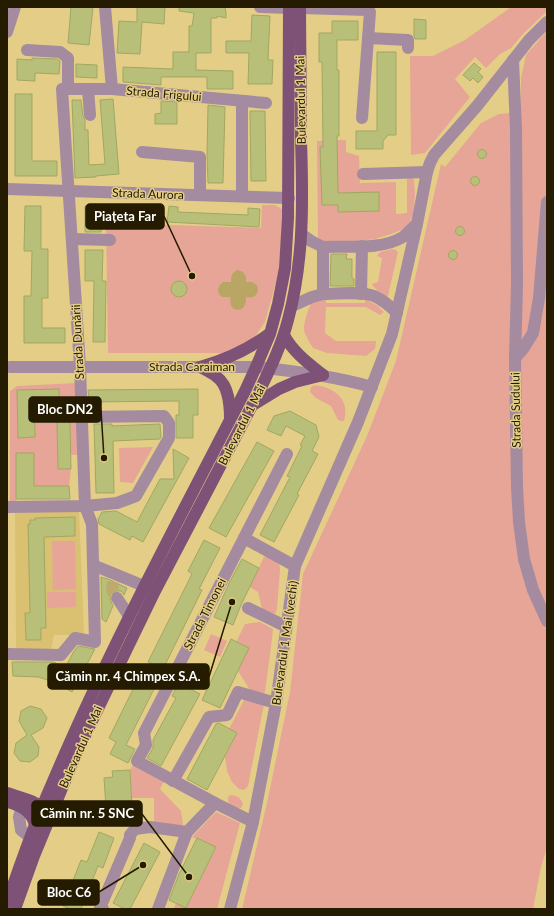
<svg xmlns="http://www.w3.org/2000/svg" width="554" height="916" viewBox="0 0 554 916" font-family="Lato,sans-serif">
<rect width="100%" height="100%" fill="#e4ce87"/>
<polygon fill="#d9c171" points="79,510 84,635 54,635 51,650 16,650 15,511"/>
<g fill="#e6a596" fill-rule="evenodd">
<polygon points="511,7 547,7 547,11 523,34 511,48 500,54 486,68 475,57 455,79 470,97 425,153 411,155 410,56 433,56 465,40"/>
<polygon points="547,31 547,847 541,867 533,909 242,909 267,803 290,692 303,574 367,436 396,361 441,164 445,167 481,123 499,114 521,112 521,78 526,55"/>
<polygon points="346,140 346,152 359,156 360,183 396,182 396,214 407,213 407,175 410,175 414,180 415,196 413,215 409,224 406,228 391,234 375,239 358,241 318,241 317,141"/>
<polygon points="262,205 275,205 283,210 279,271 265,322 252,341 222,353 108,353 106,223 261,228"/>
<polygon points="392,249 396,250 398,252 387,300 386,300 373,286 372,284 378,282 382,258 377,256 380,252"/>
<path d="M326,298V303H365V299L378,306L384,312L380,315L366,307H326L325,333L336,341H376L375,349L366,356L327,353L313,348C310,343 306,337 304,331C303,324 308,310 311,303Z"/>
<path d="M77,383V455H71L70,422H57L58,469H71L69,486H34L16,454V501H43L10,503V391L17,386ZM17,390H59V403L34,404L35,437L18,438Z"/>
<path d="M315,385C335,388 350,399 344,421H341L338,420L331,406L316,398L310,392L311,387Z"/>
<polygon points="153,447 133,483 120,482 119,448"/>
<polygon points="52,541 75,541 76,589 53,590"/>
<polygon points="266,556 279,562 280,570 277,609 275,614 262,609 258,592 250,587 264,557"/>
<polygon points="47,592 76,592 76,607 47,608"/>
<polygon points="260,622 273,629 272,639 265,692 262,694 250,690 238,671 249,648 236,642 245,624"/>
<polygon points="211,634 227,641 220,657 204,650"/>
<polygon points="244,700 264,704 248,786 244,790 239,789 232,782 227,771 225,757 237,733 229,729"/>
<polygon points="133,765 164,781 160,789 181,811 183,824 180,828 154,824 154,798 132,798 130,770"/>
<path d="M231,795C238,796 241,798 243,805L241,808C233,809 227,805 228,797Z"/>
<polygon points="216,812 240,823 217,909 174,909 176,903 186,908 216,848 192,837"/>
</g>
<path fill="#b9a564" d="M238,270L243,272L246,277V282H252L257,285L258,291C256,297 252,298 246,297C246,300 246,302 245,304C244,310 236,312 232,307C230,305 231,300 230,297H222C216,292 217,287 223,282H231C231,276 232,272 238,270Z"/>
<g fill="#b8bf78" stroke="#a1a761">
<polygon points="71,7 93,7 89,45 68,43"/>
<polygon points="137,7 165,7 164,24 142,22 140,54 117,53 119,21 137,22"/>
<polygon points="179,7 226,7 225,10 226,11 226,18 217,16 217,18 211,18 211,53 196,53 196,70 233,71 233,89 207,89 207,77 161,77 161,85 123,82 123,67 173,69 173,52 189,52 189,26 192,26 194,13 179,11"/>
<polygon points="252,15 270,16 268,60 273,60 272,84 248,84 249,53 226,53 226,41 251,41"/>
<polygon points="414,19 426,20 426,39 415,39 414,36"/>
<polygon points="332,21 358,21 358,40 337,40 337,70 339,70 339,136 337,136 338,193 379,192 379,211 338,212 338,205 322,205 320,147 323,147 322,62 319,62 319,33 332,33"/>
<polygon points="377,52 396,52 396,135 388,135 383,141 383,149 356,149 356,131 377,131"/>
<polygon points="32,58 57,59 60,61 59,74 35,73 35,81 17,80 17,59 32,60"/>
<polygon points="474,63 481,69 478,72 483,77 478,83 473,78 470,81 463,75"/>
<polygon points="76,64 97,65 97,78 76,77"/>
<polygon points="15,94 32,94 32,161 57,161 57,176 15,176"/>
<polygon points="113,99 119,174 96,176 96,177 75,178 72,100 81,100 83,116 85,120 85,130 88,130 89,165 105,164 100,100"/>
<polygon points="161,101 177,102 177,124 155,124 155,114 161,113"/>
<polygon points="208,105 225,107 223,183 208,183 207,155"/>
<polygon points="250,111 265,111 266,181 251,181"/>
<circle cx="482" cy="154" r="4.5"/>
<circle cx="475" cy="181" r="4.5"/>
<polygon points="25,206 41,206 41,249 48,249 48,298 42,298 42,328 65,328 65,343 24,343 24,296 31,296 32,251 24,251"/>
<polygon points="85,206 150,206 150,221 101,221 101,232 85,232"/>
<polygon points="169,206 178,207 178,212 248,215 248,208 260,209 259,227 167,222"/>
<circle cx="460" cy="231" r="4.5"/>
<polygon points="85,250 103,250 102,281 106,281 105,342 93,342 94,281 85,281"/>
<circle cx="453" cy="255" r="4.5"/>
<polygon points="331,254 347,254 346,259 352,259 352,278 354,279 354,286 330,286"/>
<circle cx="179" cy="289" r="8"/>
<polygon points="59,389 59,403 34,404 35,437 18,438 17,390"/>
<polygon points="198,389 198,415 193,415 193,438 176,438 176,415 179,415 179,401 89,402 88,390"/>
<polygon points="290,411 316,425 319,437 312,451 318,454 297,494 299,495 274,542 260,535 290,477 287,476 302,446 300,445 305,436 286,426 281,436 267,430 274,416"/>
<polygon points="57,422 70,422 71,469 58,469"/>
<polygon points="94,424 112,424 112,426 160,424 161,437 160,439 113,441 114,493 96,493"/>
<polygon points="257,442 274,451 226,537 209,528"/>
<polygon points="173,449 189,458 143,542 132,536 130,540 99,524 98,519 102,512 116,511 137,522 160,479 174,479"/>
<polygon points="16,453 34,453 34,486 69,486 70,499 16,499"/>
<polygon points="75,517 75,536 44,537 46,628 41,628 41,640 26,640 25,613 30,613 28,524 30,524 30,520 35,520 35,518"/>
<polygon points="204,540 220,548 199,589 202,590 163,669 148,662 192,574 188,571"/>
<polygon points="242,559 259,568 241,605 233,625 214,617 230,581"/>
<polygon points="101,577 108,579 127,588 124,595 121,591 117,591 113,592 110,594 110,599 113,606 106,622 102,619"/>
<polygon points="231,639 249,648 220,708 202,700"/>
<polygon points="78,646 95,649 72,692 57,683 38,677 13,676 12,662 54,662 65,668 74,651"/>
<polygon points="185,670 197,676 190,689 200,694 161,766 147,758 153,748 153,740 176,698 172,696"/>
<polygon points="141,673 158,681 126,745 135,749 128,763 110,754 116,742 109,738"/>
<polygon points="30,706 41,709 47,718 43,728 31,735 39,747 38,756 30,762 20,761 14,753 16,743 27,735 19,721 21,711"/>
<polygon points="219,723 237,733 207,790 187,779 216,724"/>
<polygon points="130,770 132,807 106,808 104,778 113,777 112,771"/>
<polygon points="99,832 114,838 103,868 98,866 81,909 71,909 63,906 81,860 87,862"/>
<polygon points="197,838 216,847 186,908 169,900 179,874"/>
<polygon points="144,843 160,852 130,909 125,909 113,903"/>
</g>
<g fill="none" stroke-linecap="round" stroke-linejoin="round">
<polyline stroke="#beaa6c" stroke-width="12" stroke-dasharray="12 6" stroke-linecap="butt" points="113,582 112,590 117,598"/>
<g stroke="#a48b9f" stroke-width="12">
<polyline points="105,7 112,89"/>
<polyline points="260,7 289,8"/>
<polyline points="300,8 368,10 370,12 362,118"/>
<polyline points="7,32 15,7"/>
<polyline points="368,38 408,40 408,48"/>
<polyline points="27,50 60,52 68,58 68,89"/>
<polyline points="513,60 516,129 517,285 515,358"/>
<polyline points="88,89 90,115"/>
<polyline points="242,101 242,196"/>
<polyline points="142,152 200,157 200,195"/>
<polyline points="363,174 427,172"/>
<polyline points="7,189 289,198"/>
<polyline points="547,202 539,298 533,333 523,349 515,358 517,487 519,522 524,559 533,590 547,621"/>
<polyline points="72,239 110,240"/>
<path d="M323,247C348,246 382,250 403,237C408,233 412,228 417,224"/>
<path d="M323,294C338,294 361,291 374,296C383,300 390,306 397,313"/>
<polyline points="361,294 362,246"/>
<polyline points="292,306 312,297 323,294 323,247 311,241 301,234"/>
<path d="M10,367H256C295,371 334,376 372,387"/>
<polyline points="7,507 85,506 117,503 136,496 169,438 169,423 164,416 82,417"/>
<polyline points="244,538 295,566"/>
<polyline points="93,565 144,586"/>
<polyline points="117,598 129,616"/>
<polyline points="248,608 287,627"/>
<polyline points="7,654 61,655 75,638 95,642 92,524 85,506 80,367 62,89 112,89 266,103"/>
<polyline points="173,781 209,717 227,715 238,692 276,703"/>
<polyline points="215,803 137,761 146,745 144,733 287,454"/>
<polyline points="22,807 19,817 21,830 30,837"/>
<polyline points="103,909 100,908 130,838 130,835 135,829 150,827 187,832"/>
<polyline points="158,909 187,832 215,803 253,822"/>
<polyline points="230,909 253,822 276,703 295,566 358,422 392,334 417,224 427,172 430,163 434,155 477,106 529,40 547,22"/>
</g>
<g stroke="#7e5176" stroke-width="12">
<path d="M284,335C293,352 308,363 323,375"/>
<path d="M200,367C225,360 249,349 269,334"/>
<path d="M200,367C206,370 212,373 217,377C229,386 230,405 230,419"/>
<polyline points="253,405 279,389 295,382 323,375"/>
<path d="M7,793C19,797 40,801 46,813"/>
<path d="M7,802C20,805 32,811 35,825"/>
<path d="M7,902C21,863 34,824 51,786C108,651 178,521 245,391L256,367L270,334L278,304L285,268L288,218L289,7"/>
<path d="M15,909L34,856L77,752L155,591L257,396C269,371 281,347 288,320C304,261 303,201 301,140C301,96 300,51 300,7"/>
</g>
</g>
<g text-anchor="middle" stroke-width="3" stroke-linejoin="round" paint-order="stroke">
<g font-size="12" fill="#241b00" stroke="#e4ce87">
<text transform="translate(164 94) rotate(5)" y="4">Strada Frigului</text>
<text transform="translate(301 100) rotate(-91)" y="4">Bulevardul 1 Mai</text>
<text transform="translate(148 194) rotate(2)" y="4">Strada Aurora</text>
<text transform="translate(78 342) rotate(-93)" y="4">Strada Dunării</text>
<text x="192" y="371">Strada Caraiman</text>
<text transform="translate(516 410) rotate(-91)" y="4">Strada Sudului</text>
<text transform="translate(242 425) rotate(-63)" y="4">Bulevardul 1 Mai</text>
<text transform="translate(205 614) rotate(-63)" y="4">Strada Timonei</text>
<text transform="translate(285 643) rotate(-82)" y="4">Bulevardul 1 Mai (vechi)</text>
<text transform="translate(81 747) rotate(-66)" y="4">Bulevardul 1 Mai</text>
</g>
</g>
<path fill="none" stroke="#241b00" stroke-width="1.5" d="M192 276L164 216M104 458L101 410M232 602L209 677M189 877L142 814M143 865L99 892"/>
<g fill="#241b00" stroke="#e4ce87" stroke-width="1.5">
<circle cx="192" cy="276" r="4"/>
<circle cx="104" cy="458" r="4"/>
<circle cx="232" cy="602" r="4"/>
<circle cx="189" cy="877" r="4"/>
<circle cx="143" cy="865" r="4"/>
</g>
<g fill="#241b00" stroke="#241b00" stroke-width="1.5">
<rect x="86" y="204" width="78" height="25" rx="4"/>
<rect x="29" y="397" width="72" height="25" rx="4"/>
<rect x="48" y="664" width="161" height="25" rx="4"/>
<rect x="32" y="801" width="110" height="25" rx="4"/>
<rect x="38" y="880" width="61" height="25" rx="4"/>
</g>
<g font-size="13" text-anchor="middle" font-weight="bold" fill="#fff">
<text x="125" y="221">Piațeta Far</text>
<text x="65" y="414">Bloc DN2</text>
<text x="128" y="681">Cămin nr. 4 Chimpex S.A.</text>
<text x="87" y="818">Cămin nr. 5 SNC</text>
<text x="69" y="897">Bloc C6</text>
</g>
<rect width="554" height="916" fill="none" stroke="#241b00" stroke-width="16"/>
</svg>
